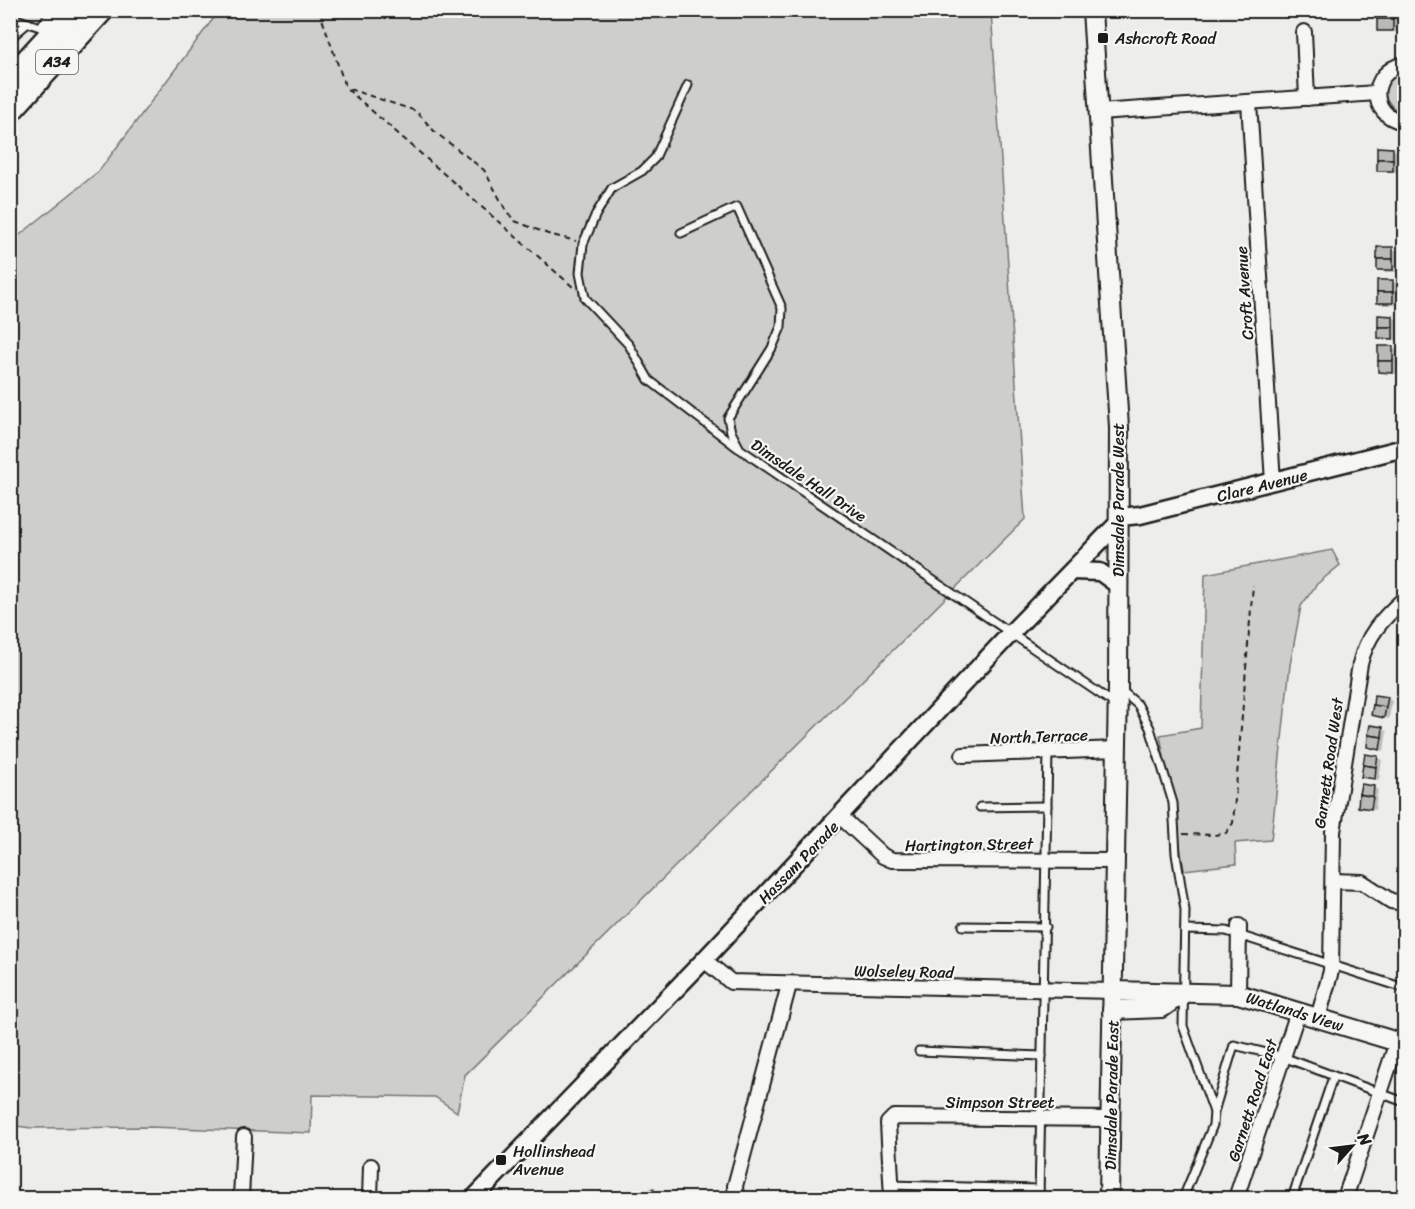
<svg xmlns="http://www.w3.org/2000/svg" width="1415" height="1209" viewBox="0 0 1415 1209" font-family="Sriracha,sans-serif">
<rect width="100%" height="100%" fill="#edede9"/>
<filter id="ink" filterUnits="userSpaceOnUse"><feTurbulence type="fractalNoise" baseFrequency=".0167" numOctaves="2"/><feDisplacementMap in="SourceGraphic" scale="12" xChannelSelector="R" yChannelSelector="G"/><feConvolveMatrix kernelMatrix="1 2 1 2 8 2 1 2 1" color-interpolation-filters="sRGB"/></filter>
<g filter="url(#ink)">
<polygon fill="#ddddda" points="11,11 46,11 11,49"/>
<g fill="#cececb" stroke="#757574" stroke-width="1.5">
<polygon points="219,11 991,11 1025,519 465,1075 457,1112 435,1097 312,1095 311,1133 150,1127 31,1128 17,1126 11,1121 11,242 99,171"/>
<path d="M1404,68V114C1392,110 1377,93 1388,79C1392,75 1400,71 1404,68Z"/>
<polygon points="1332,550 1340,565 1317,584 1301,606 1290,665 1271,840 1235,843 1236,864 1184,870 1160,735 1201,728 1205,574"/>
</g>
<g fill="#0003">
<polygon points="1379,10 1397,11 1397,32 1378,30"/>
<polygon points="1393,149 1397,152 1397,172 1383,172 1379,170"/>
<polygon points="1392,249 1397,251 1397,272 1383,272 1379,269"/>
<polygon points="1392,282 1397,284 1397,305 1383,305 1378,302"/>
<polygon points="1393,317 1397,320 1397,340 1384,340 1379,338"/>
<polygon points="1379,347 1398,350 1397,374 1379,372"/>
<polygon points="1387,698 1392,701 1389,719 1373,715"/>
<polygon points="1371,727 1387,731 1384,751 1368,747"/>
<polygon points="1377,758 1382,760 1379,780 1363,776"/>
<polygon points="1374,788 1378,790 1375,810 1359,806"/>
</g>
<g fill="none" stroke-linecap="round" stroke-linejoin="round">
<polyline stroke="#6f6f6d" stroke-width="4" points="642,1198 653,1189"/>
</g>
<g fill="#b9b9b6" stroke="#1c1c1c" stroke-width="1.5">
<rect x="1377" y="10" width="16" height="9"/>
<rect x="1377" y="19" width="16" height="12"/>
<polygon points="1377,147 1393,148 1393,159 1377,159"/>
<rect x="1377" y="159" width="16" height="12"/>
<rect x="1377" y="247" width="16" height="12"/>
<rect x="1377" y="259" width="16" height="11"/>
<rect x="1377" y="280" width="16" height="12"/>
<rect x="1377" y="292" width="16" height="11"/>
<polygon points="1378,315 1393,316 1393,327 1378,327"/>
<polygon points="1378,327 1393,327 1393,339 1378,338"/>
<rect x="1378" y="346" width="15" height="15"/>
<polygon points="1378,361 1393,361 1393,373 1378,372"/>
<polygon points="1374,695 1388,697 1386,707 1373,705"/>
<polygon points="1373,705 1386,707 1384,718 1371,715"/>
<polygon points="1370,725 1383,727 1382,737 1368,735"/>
<polygon points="1368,735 1382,737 1380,750 1367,747"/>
<polygon points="1365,754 1378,756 1376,767 1363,765"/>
<polygon points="1363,765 1376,767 1375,779 1361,777"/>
<polygon points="1361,784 1374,786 1373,797 1359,794"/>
<polygon points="1359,794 1373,797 1371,809 1358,807"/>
</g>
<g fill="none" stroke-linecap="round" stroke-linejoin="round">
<g stroke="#1c1c1c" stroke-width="11">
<g id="service">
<polyline points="10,17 40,27 47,32"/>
<polyline points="40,27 53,10"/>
<polyline points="10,38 28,23"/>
<polyline points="688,85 655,158 642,171 612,188 596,214 583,244 580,273 585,298 629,345 649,380 738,448"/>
<polyline points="681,233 737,207 782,308 781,327 772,348 728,418 731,432 740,449 1115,704"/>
<polyline points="1122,691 1138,705 1150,728 1173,803 1176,854 1185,910 1183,1026 1214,1112 1213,1125 1183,1198"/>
<polyline points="980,807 1047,806"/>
<polyline points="963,926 1046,927"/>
<polyline points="1185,930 1226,931 1404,988"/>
<polyline points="919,1051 1042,1056"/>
<polyline points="1214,1112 1234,1045 1283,1057 1404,1102"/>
<polyline points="891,1185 1039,1189"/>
<polyline points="1039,1198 1048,752"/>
<polyline points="1292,1198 1333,1077"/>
</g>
</g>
<g stroke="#1c1c1c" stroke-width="18">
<g id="minor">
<polyline points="1304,32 1307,98"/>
<path d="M1404,64C1369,72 1368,116 1404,122"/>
<polyline points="1249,102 1273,482"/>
<polyline points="1099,112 1377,93"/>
<polyline points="963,755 1117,749"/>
<polyline points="841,817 883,856 892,860 1114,861"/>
<polyline points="1333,881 1362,882 1391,901 1404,903"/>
<polyline points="704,960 731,982 1112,991"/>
<polyline points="1238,994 1239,926"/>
<path d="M1318,1018L1331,971L1333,832L1360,664C1367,635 1382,619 1404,599"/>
<polyline points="241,1198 244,1137"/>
<polyline points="370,1198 371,1166"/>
<polyline points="736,1198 735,1186 789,985"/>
<polyline points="892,1198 888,1123 894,1117 1110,1119"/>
<polyline points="1236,1198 1298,1012"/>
<polyline points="1345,1198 1397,1042"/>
</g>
</g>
<g stroke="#1c1c1c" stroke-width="21">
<g id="tertiary">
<polyline points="1119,517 1140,515 1404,448"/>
<polyline points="1072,571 1100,572 1118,585"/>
<polyline points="474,1198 704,960 1010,634 1119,522"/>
</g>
</g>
<g stroke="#1c1c1c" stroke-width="22">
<g id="secondary">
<polyline points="1092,10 1119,427 1118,687 1109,1198"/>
<polyline points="1112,991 1238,994 1404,1044"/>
<polyline points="1112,1010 1162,1008 1183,993"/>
</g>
</g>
<g stroke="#1c1c1c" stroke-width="27">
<g id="trunk">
<polyline points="10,79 73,10"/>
<polyline points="10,111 102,10"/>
</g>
</g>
<g stroke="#1c1c1c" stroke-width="2" stroke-dasharray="6 4.5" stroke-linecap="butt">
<polyline points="319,10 346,88 573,287"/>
<polyline points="349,89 416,111 435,132 484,170 507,212 515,221 548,234 576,241"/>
<polyline points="1183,834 1214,835 1226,833 1233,823 1253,585"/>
</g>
<use href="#service" stroke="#f6f6f2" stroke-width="7"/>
<use href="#minor" stroke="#f6f6f2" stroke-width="14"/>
<use href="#tertiary" stroke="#f6f6f2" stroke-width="16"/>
<use href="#secondary" stroke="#f6f6f2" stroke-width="18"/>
<use href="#trunk" stroke="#f6f6f2" stroke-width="22"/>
</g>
</g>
<g fill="#1c1c1c" stroke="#f6f6f2" stroke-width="2">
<rect x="1097" y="32" width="12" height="12" rx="3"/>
<rect x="495" y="1154" width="12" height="12" rx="3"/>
</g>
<g text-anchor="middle" stroke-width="4.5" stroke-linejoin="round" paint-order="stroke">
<rect fill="#f6f6f2" stroke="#5d5d5c" stroke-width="1.5" x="36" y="50" width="42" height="24" rx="4.5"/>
<g font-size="15" font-weight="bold" fill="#1c1c1c">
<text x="57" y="67">A34</text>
</g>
<g font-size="16" fill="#1c1c1c" stroke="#f6f6f2" text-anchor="start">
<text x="1115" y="44">Ashcroft Road</text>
<text x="513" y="1157">Hollinshead<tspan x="513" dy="18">Avenue</tspan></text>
</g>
<g font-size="16" fill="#1c1c1c" stroke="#f6f6f2">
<text transform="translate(1244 293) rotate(-94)" y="6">Croft Avenue</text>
<text transform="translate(809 480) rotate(34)" y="6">Dimsdale Hall Drive</text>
<text transform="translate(1262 485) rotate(-14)" y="6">Clare Avenue</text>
<text transform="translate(1118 500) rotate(-90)" y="6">Dimsdale Parade West</text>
<text transform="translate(1039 736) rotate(-2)" y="6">North Terrace</text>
<text transform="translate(1328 763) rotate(-82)" y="6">Garnett Road West</text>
<text transform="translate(969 844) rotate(-1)" y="6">Hartington Street</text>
<text transform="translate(798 862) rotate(-46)" y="6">Hassam Parade</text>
<text transform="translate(904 971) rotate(1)" y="6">Wolseley Road</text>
<text transform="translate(1295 1011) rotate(17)" y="6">Watlands View</text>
<text transform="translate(1111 1095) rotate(-89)" y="6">Dimsdale Parade East</text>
<text transform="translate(1252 1100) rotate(-72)" y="6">Garnett Road East</text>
<text x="1000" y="1108">Simpson Street</text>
</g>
</g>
<rect width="1415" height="1209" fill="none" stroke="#f6f6f2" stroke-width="36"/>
<rect x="18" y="18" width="1379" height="1173" fill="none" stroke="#1c1c1c" stroke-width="2" filter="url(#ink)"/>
<g transform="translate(1352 1146) rotate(62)" stroke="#f6f6f2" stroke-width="4.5" paint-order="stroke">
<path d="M0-4.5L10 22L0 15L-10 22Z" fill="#1c1c1c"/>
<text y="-9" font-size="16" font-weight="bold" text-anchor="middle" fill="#1c1c1c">N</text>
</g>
</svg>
